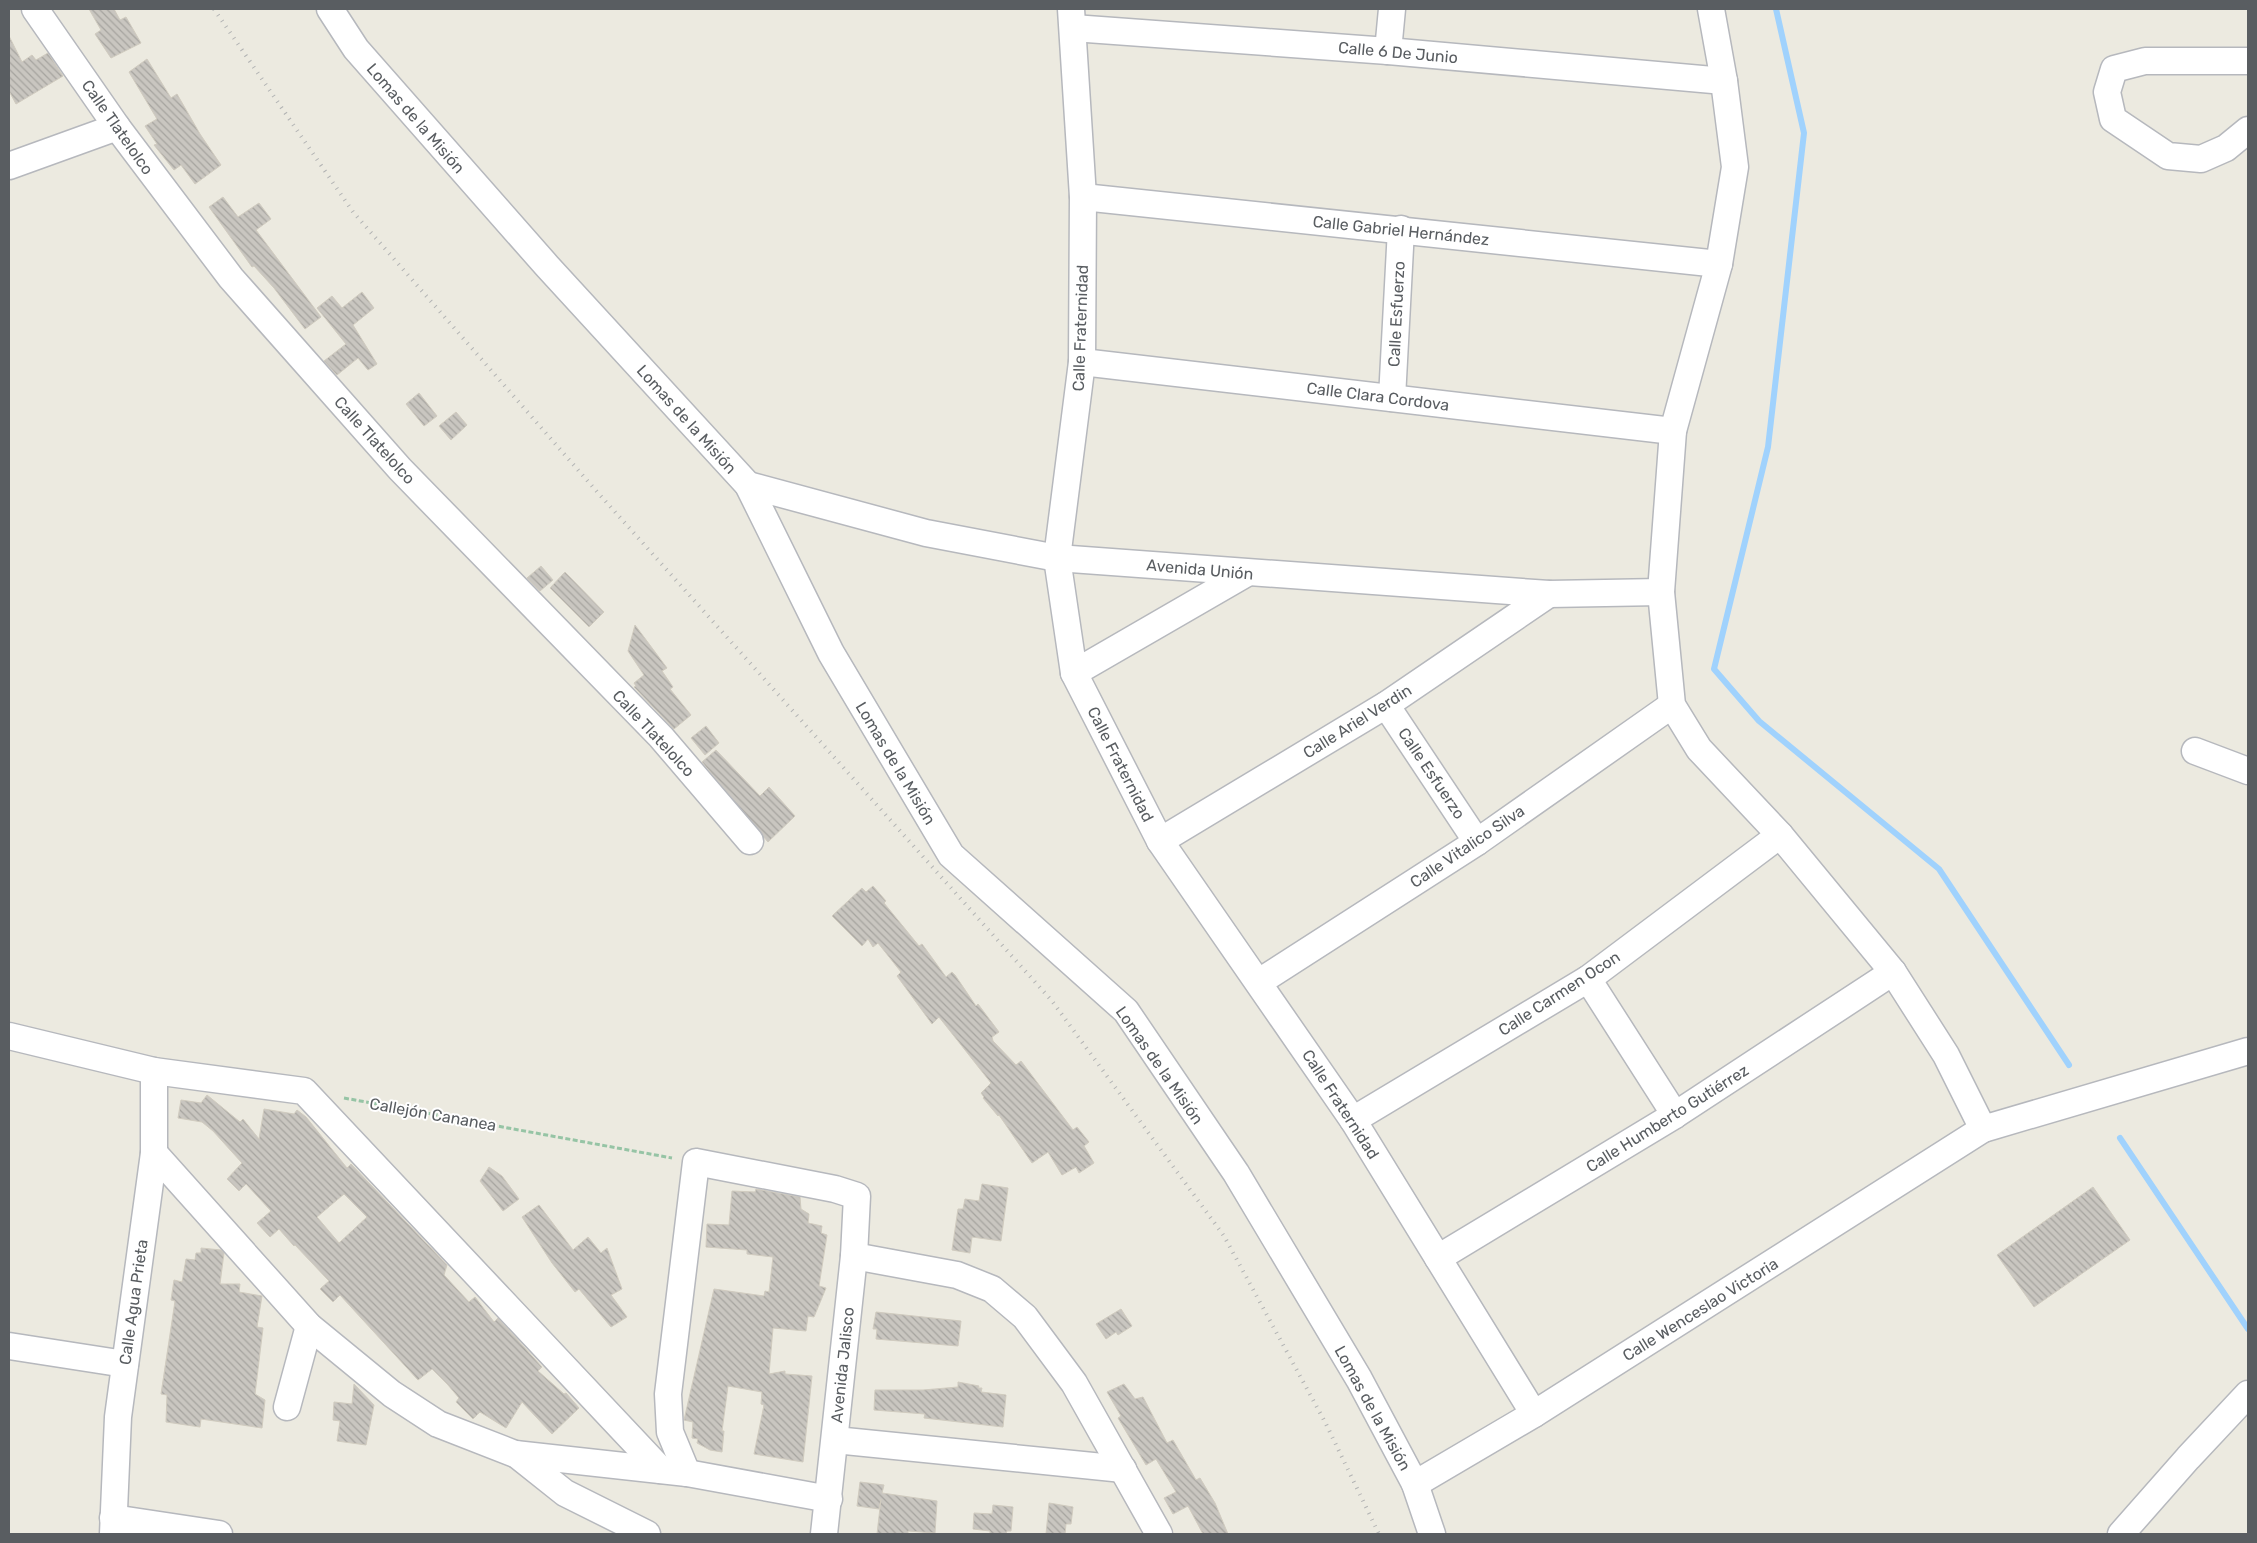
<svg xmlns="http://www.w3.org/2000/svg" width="2257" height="1543" viewBox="0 0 2257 1543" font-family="Rubik,sans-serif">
<defs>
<pattern id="building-back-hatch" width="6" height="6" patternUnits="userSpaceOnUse" patternTransform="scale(1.25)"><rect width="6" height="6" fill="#c9c6c0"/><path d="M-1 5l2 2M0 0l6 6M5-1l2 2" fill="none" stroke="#a6a49f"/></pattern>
</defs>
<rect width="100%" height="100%" fill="#eceae0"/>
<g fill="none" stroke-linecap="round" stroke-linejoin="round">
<g stroke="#a0d2fd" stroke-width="6">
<polyline points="1776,9 1804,133 1768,447 1714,669 1759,721 1939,869 2069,1065"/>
<polyline points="2120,1138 2248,1329"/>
</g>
</g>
<g fill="url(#building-back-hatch)" stroke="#d0cbbf" fill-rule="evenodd">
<polygon points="89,9 114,9 120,20 126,17 141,43 111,58 95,34 101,30"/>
<polygon points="9,36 22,62 32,55 36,60 48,53 63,76 16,104 9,91"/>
<polygon points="147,59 171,98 177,94 200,134 221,165 195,184 181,165 174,170 154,145 157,144 145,126 157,119 129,72"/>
<polygon points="223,197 238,217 259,203 271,219 256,230 321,317 305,329 274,288 254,266 252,267 209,207"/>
<polygon points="362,292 374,308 353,325 377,364 368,370 358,358 337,375 324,361 346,344 317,308 332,296 342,308"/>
<polygon points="419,393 437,416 424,426 406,404"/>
<polygon points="456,412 467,425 451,440 439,426"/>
<polygon points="541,566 553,580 540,591 527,578"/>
<polygon points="565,572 604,612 589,627 550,588"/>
<polygon points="635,625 667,668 662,671 673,687 670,689 691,715 674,729 634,687 636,686 634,683 644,675 628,651"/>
<polygon points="706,726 719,743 705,755 691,738"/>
<polygon points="716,750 760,796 769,787 795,816 768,842 702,762"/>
<polygon points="873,886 886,901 884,903 919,946 922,944 946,977 952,972 955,975 976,1006 978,1004 999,1032 992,1037 993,1041 1016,1065 1021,1061 1073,1130 1077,1127 1089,1142 1084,1146 1094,1163 1079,1173 1076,1167 1062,1175 1048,1152 1032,1163 999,1115 998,1116 983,1098 984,1097 981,1093 991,1083 939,1017 932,1024 897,976 901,972 878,943 873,947 868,939 862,946 832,916 862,888 866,892"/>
<path d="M207,1095L240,1122L243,1119L259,1139L264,1109L294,1114L297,1110L306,1117L347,1168L351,1164L447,1265L444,1275L469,1302L475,1297L494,1322L498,1318L542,1367L538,1371L564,1394L566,1393L579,1408L552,1434L522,1402L506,1428L480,1412L473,1419L456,1402L459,1398L448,1385L432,1369L418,1380L340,1295L333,1302L320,1289L329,1281L295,1245L294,1246L279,1229L270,1237L257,1223L271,1211L246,1184L239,1191L227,1179L242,1163L213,1131L202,1122L178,1118L181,1100L201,1103ZM344,1194L367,1217L339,1243L317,1217Z"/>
<polygon points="489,1167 502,1176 519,1199 503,1211 480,1181"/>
<polygon points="982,1184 1008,1188 1001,1241 972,1237 970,1253 952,1250 958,1209 963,1209 965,1199 979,1201"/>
<polygon points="2093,1187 2130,1240 2034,1307 1997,1255"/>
<polygon points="756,1189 800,1197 801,1209 809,1214 808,1223 822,1226 821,1233 827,1235 819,1286 826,1288 814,1317 808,1316 806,1331 773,1328 769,1374 785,1371 785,1374 812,1376 803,1462 754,1454 764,1405 761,1404 762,1392 728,1386 722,1431 724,1431 722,1452 710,1450 697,1443 698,1439 692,1438 693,1422 684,1420 714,1289 764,1296 765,1291 769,1292 773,1257 747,1254 747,1250 706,1247 707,1224 729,1225 732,1191 755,1192"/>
<polygon points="539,1205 573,1250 588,1237 601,1253 607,1248 622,1289 611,1295 627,1317 611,1327 579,1289 575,1292 552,1263 522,1217"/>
<polygon points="201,1248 221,1250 224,1253 220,1284 240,1284 239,1292 262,1296 257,1327 263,1328 255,1394 265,1400 262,1428 201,1419 200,1427 166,1422 167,1395 161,1394 175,1301 171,1300 174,1280 182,1282 186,1259 195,1260 196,1253 201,1253"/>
<polygon points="1121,1309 1132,1326 1118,1335 1116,1332 1106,1339 1096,1324"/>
<polygon points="876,1312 961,1321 958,1346 876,1339 877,1329 873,1329"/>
<polygon points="958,1382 979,1386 978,1388 982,1388 981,1392 1006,1395 1003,1427 924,1418 925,1414 874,1410 875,1390 923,1390 958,1387"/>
<polygon points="354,1384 374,1405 366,1445 337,1441 340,1421 333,1420 334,1402 352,1404"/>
<polygon points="1124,1384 1135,1399 1143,1397 1167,1443 1173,1440 1196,1480 1200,1478 1215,1503 1228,1534 1203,1534 1188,1506 1173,1514 1164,1498 1176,1492 1156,1459 1146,1465 1118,1418 1121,1416 1107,1392"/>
<polygon points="860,1482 884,1485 882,1493 937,1501 935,1533 908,1531 908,1534 877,1534 881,1499 879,1509 857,1506"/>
<polygon points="1049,1503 1073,1507 1071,1524 1066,1524 1065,1534 1046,1534"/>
<polygon points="993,1505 1013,1507 1011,1531 1007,1531 1006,1534 990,1534 990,1531 973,1529 974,1513 992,1514"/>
</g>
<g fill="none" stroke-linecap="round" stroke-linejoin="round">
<g stroke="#b6b8bd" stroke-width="29">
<g id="minor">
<polyline points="35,9 117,127 231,278 400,469 661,737 750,841"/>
<polyline points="330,9 356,49 547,266 748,485 831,653 951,855 1126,1011 1236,1173 1359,1379 1415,1484 1432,1534"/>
<polyline points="1071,9 1083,197 1082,362 1057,558 1074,673 1160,841 1353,1120 1534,1414"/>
<polyline points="1711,9 1724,81 1735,167 1719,264 1673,431 1661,592 1672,705 1699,749 1780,835 1893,972 1946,1055 1983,1129"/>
<polyline points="1073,28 1388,51 1724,81"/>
<polyline points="1388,51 1392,9"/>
<polyline points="2248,61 2145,61 2114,69 2107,92 2113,119 2168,156 2201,159 2226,148 2248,130"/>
<polyline points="9,166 117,127"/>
<polyline points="1083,197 1719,264"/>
<polyline points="1082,362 1673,431"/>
<polyline points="1392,398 1401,229"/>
<polyline points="748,485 926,533 1057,558 1549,594 1661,592"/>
<polyline points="1074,673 1247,573"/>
<polyline points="1386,705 1477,842"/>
<polyline points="2195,751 2248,771"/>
<polyline points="1160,841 1386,705 1549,594"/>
<polyline points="1588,979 1675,1115"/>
<polyline points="1259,982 1477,842 1672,705"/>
<polyline points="9,1036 154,1071 304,1091 661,1470"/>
<polyline points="1353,1120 1588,979 1780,835"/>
<polyline points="154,1153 309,1326 392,1394 438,1424 515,1454 687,1473 829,1499"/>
<polyline points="854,1256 957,1275 992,1289 1025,1317 1074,1383 1159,1534"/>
<polyline points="1438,1258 1675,1115 1893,972"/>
<polyline points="9,1346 125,1364"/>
<polyline points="287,1407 309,1326"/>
<polyline points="835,1440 1123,1469"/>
<polyline points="516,1454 565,1493 647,1534"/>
<polyline points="687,1473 670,1432 668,1394 696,1162 835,1189 857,1196 854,1256 824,1534"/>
<polyline points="1415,1484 1534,1414 1983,1129 2248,1051"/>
<polyline points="113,1518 219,1534"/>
<polyline points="113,1534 118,1417 154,1153 154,1071"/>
<polyline points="2121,1534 2188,1458 2248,1394"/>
</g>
</g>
<polyline stroke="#96c4a5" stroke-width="3" stroke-dasharray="5 2.5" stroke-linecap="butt" points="344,1098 672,1158"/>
<use href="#minor" stroke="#fff" stroke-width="26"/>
<polyline stroke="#b2b3b3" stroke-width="4" stroke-dasharray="1 6" stroke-linecap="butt" points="214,9 353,212 599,494 1052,1001 1224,1236 1325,1422 1379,1534"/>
</g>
<g text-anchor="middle" stroke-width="4" stroke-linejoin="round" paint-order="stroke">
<g font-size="16" fill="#595d61" stroke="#fff">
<text transform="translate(1398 52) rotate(5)" y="6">Calle 6 De Junio</text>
<text transform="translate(416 118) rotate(49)" y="6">Lomas de la Misión</text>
<text transform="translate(118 127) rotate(55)" y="6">Calle Tlatelolco</text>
<text transform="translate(1401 230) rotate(6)" y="6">Calle Gabriel Hernández</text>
<text transform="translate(1396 314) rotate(-87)" y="6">Calle Esfuerzo</text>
<text transform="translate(1080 328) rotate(-88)" y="6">Calle Fraternidad</text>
<text transform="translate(1378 396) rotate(7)" y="6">Calle Clara Cordova</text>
<text transform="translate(687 419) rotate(48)" y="6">Lomas de la Misión</text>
<text transform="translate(375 440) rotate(48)" y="6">Calle Tlatelolco</text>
<text transform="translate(1200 569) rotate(5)" y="6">Avenida Unión</text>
<text transform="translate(1357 721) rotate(-32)" y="6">Calle Ariel Verdin</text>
<text transform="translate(654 733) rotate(47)" y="6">Calle Tlatelolco</text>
<text transform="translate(896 763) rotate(59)" y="6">Lomas de la Misión</text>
<text transform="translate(1121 764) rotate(63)" y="6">Calle Fraternidad</text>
<text transform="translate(1432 773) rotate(56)" y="6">Calle Esfuerzo</text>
<text transform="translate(1467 846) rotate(-34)" y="6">Calle Vitalico Silva</text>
<text transform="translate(1559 993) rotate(-33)" y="6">Calle Carmen Ocon</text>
<text transform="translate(1160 1065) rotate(55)" y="6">Lomas de la Misión</text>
<text transform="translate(1341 1104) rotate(57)" y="6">Calle Fraternidad</text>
<text transform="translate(433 1114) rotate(10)" y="6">Callejón Cananea</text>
<text transform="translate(1667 1118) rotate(-32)" y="6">Calle Humberto Gutiérrez</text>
<text transform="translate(133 1302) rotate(-82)" y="6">Calle Agua Prieta</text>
<text transform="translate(1700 1309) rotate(-32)" y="6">Calle Wenceslao Victoria</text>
<text transform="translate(842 1365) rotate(-84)" y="6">Avenida Jalisco</text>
<text transform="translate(1373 1408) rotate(61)" y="6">Lomas de la Misión</text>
</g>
</g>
<rect width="2257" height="1543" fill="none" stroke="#595d61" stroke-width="20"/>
</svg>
